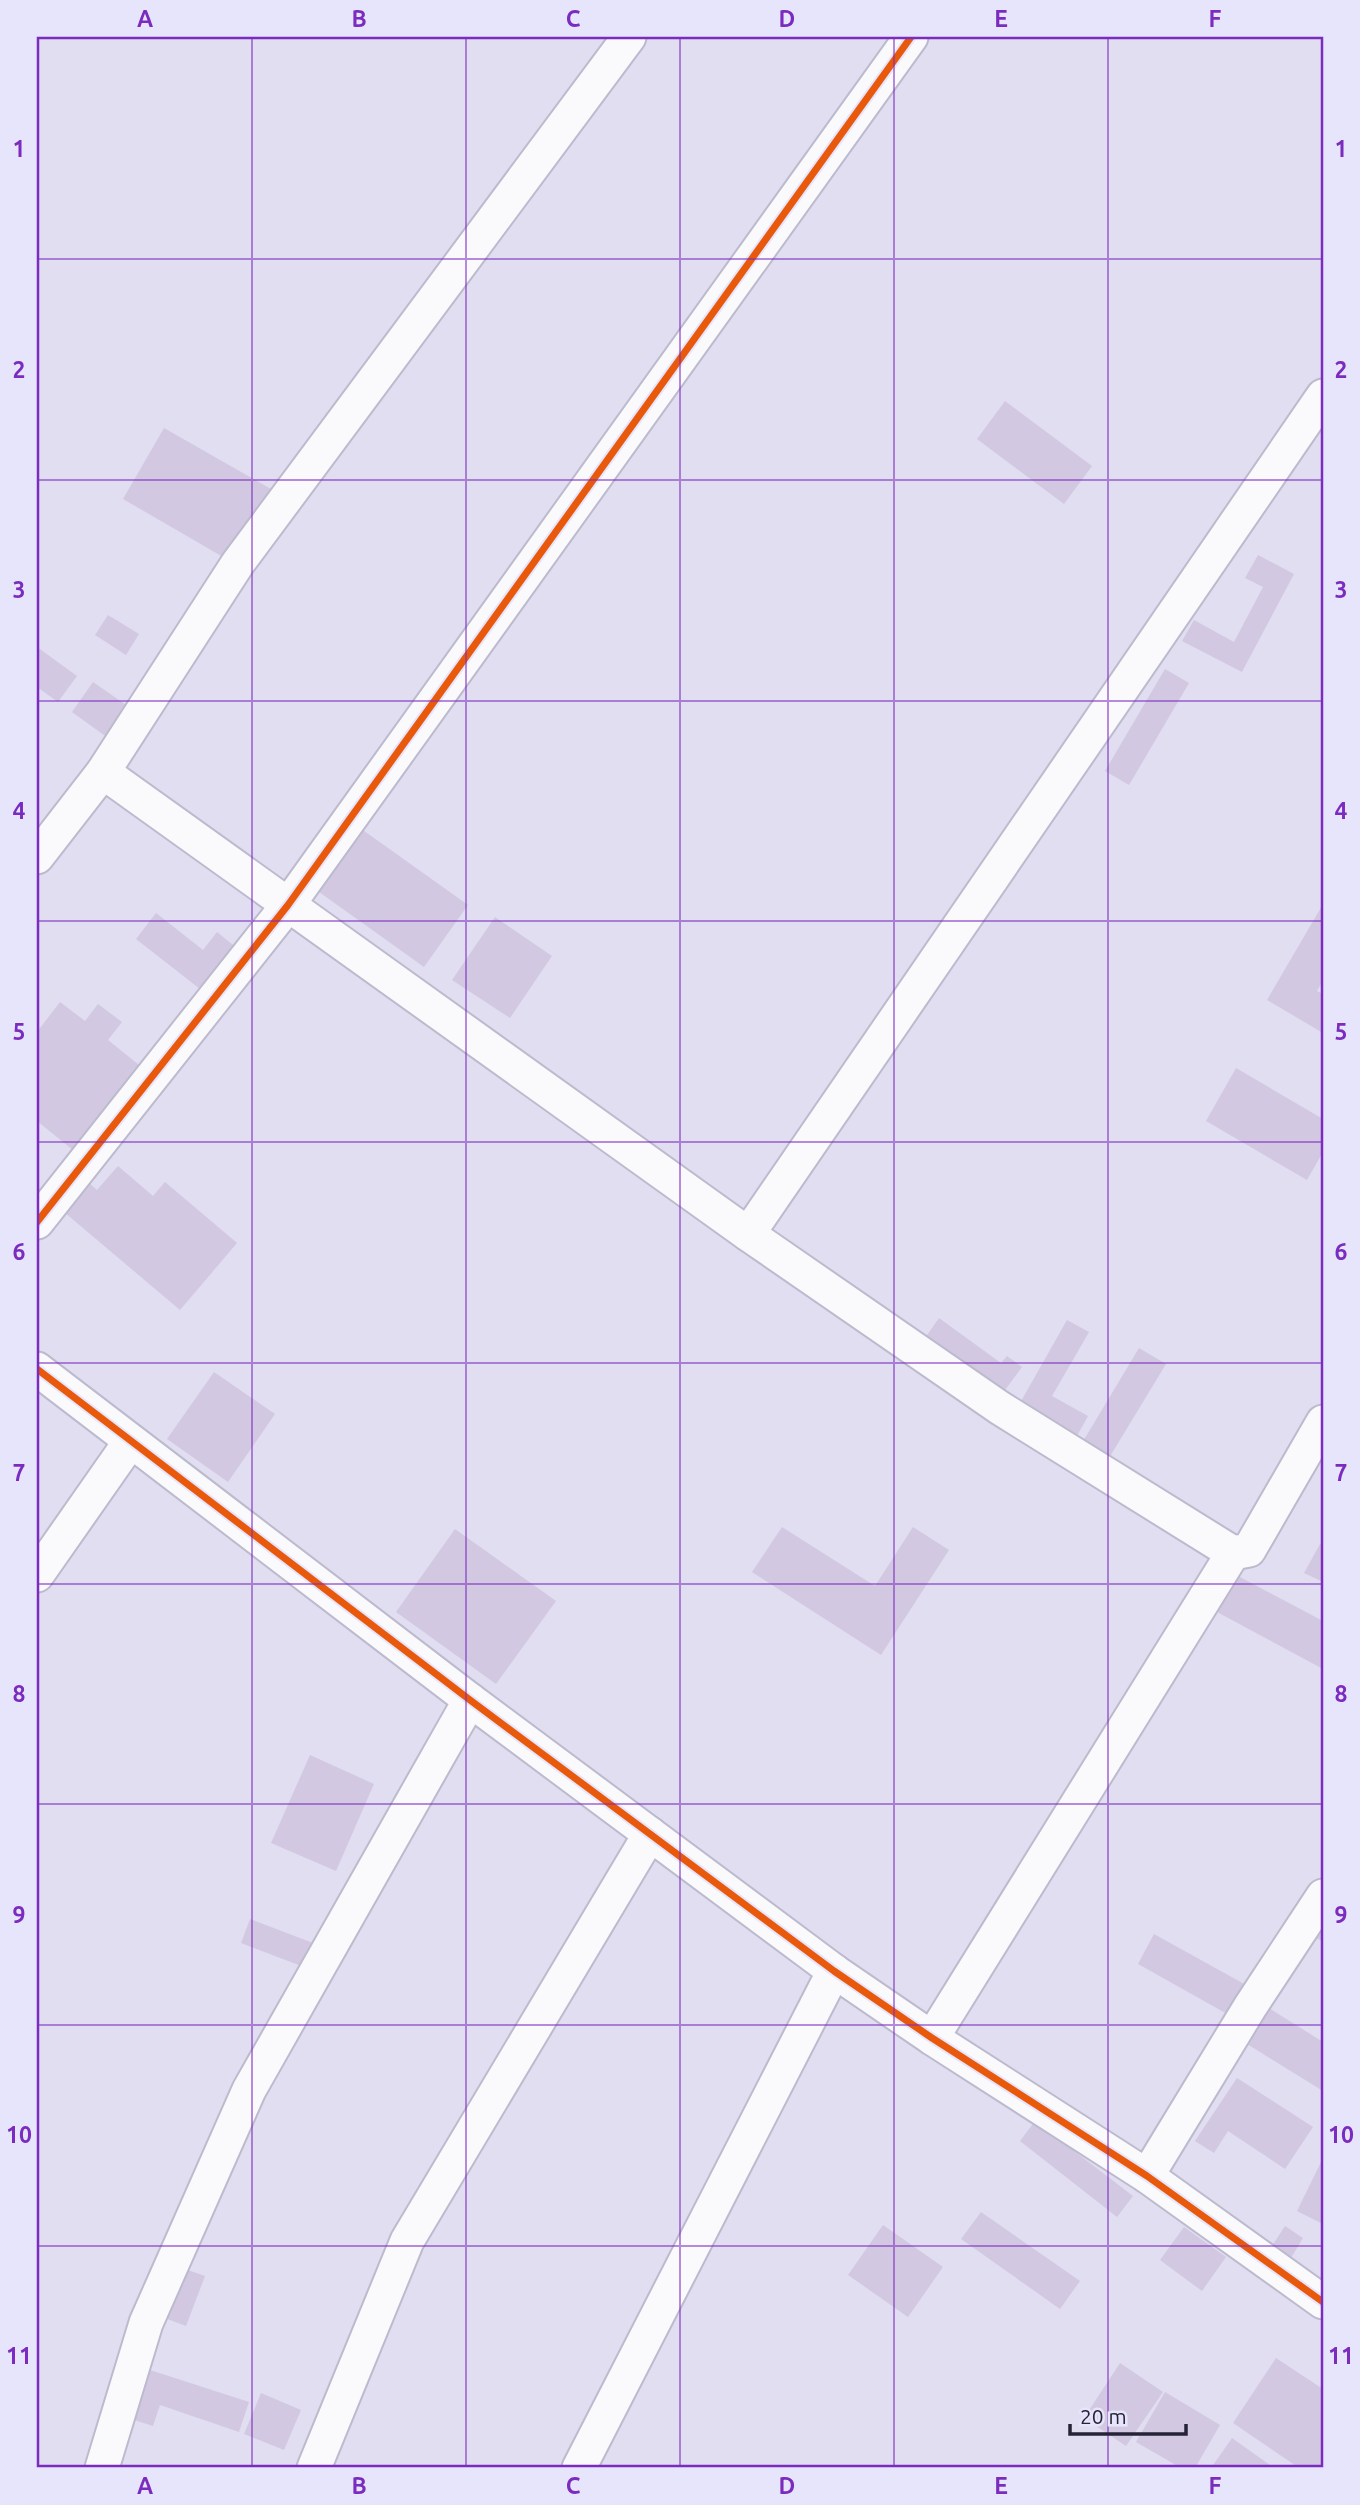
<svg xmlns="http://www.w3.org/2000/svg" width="1360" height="2505" viewBox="0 0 1360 2505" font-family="Ubuntu,sans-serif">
<rect width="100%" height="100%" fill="#e0def0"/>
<g fill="#d3c8e1">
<polygon points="1005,401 1092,466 1064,504 977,439"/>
<polygon points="164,428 271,489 230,561 123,499"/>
<polygon points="1258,555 1294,574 1242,672 1182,641 1194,620 1234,642 1263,587 1245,578"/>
<polygon points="108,615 139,634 126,655 95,635"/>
<polygon points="37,647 77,676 58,702 37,687"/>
<polygon points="1165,669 1189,683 1129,785 1105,771"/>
<polygon points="93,682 129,707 108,738 72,712"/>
<polygon points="360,828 468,905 424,967 315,889"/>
<polygon points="1323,904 1323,980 1317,991 1323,994 1323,1033 1267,1000"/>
<polygon points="156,913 203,950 217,932 243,953 209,996 136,939"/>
<polygon points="495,917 552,956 510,1018 452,980"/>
<polygon points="60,1002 85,1021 98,1004 122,1022 108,1040 144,1069 78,1154 37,1121 37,1032"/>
<polygon points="1236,1068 1323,1119 1323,1152 1307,1180 1206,1121"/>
<polygon points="118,1166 153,1196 165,1182 237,1243 180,1310 64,1212 89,1183 97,1190"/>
<polygon points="939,1318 1001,1363 1007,1356 1022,1367 1002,1394 925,1338"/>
<polygon points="1067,1320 1089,1332 1052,1396 1088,1416 1077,1436 1020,1403"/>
<polygon points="1139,1348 1166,1364 1109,1458 1082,1443"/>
<polygon points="214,1372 275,1414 228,1482 167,1439"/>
<polygon points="782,1527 875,1586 913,1527 949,1550 881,1655 752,1572"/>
<polygon points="455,1529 556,1601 496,1684 396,1612"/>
<polygon points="1320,1544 1323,1546 1323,1582 1304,1573"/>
<polygon points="1236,1575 1323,1621 1323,1669 1217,1612"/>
<polygon points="310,1755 374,1784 336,1871 271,1843"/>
<polygon points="250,1919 313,1943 304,1967 241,1943"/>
<polygon points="1323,1922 1323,1942 1310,1934"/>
<polygon points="1154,1934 1246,1985 1229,2015 1138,1964"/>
<polygon points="1269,2008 1323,2042 1323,2091 1247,2044"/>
<polygon points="1237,2078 1313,2127 1285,2169 1228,2131 1214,2153 1195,2141"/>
<polygon points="1035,2121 1133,2196 1117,2217 1020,2141"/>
<polygon points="1323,2158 1323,2224 1297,2211"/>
<polygon points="981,2212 1080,2281 1060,2309 961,2239"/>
<polygon points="883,2225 943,2267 908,2317 848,2275"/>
<polygon points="1285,2226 1303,2238 1291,2258 1272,2246"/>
<polygon points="1184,2227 1226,2257 1202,2291 1160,2260"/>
<polygon points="185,2269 205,2276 186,2326 165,2318"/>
<polygon points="1276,2358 1323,2389 1323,2468 1299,2468 1233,2423"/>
<polygon points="1120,2363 1163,2392 1126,2446 1084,2418"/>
<polygon points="147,2369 249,2402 239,2432 160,2405 153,2426 131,2419"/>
<polygon points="1165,2392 1220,2425 1195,2468 1181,2468 1136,2442"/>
<polygon points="261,2393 301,2410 284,2450 244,2434"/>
<polygon points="1232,2438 1274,2468 1211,2468"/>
</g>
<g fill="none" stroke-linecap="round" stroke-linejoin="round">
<g stroke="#bcbacd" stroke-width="37">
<g id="minor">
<polyline points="103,772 748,1234 1000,1408 1233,1553"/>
<polyline points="37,857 103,772 238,563 629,37"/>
<polyline points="37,1222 288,905 911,37"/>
<polyline points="748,1234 1323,396"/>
<polyline points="37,1369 470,1700 834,1971 932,2038 1147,2176 1323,2302"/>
<polyline points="37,1575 130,1442"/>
<polyline points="932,2038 1233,1553 1249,1550 1323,1422"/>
<polyline points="1147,2176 1250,2007 1323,1896"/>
<polyline points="102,2468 146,2323 249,2090 470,1700"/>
<polyline points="314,2468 407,2241 650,1834"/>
<polyline points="579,2468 834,1971"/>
</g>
</g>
<use href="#minor" stroke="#fafafd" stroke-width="33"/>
<g stroke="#e7e5fc" stroke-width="11">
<g id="cycleway">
<polyline points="37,1222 288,905 911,37"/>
<polyline points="37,1369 470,1700 834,1971 932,2038 1147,2176 1323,2302"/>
</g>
</g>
<use href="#cycleway" stroke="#e8590c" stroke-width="7"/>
</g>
<path fill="none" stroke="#7b2cbf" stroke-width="2" stroke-opacity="0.55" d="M252,37V2468M466,37V2468M680,37V2468M894,37V2468M1108,37V2468M37,259H1323M37,480H1323M37,701H1323M37,921H1323M37,1142H1323M37,1363H1323M37,1584H1323M37,1804H1323M37,2025H1323M37,2246H1323"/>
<rect width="1360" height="2505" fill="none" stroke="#e7e5fc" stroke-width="77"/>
<path d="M1070 2424v10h116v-10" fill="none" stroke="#262338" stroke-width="3.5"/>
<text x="1080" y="2424" font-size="21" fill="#262338" stroke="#e7e5fc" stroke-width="5" paint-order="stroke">20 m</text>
<rect x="38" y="38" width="1284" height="2428" fill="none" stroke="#7b2cbf" stroke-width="2.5"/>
<g font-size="23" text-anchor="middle" font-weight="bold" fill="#7b2cbf">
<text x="145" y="27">A</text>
<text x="359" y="27">B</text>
<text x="573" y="27">C</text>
<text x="787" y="27">D</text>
<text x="1001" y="27">E</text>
<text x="1215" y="27">F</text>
<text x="19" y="157">1</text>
<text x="1341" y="157">1</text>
<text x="19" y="378">2</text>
<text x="1341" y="378">2</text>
<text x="19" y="598">3</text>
<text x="1341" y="598">3</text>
<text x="19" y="819">4</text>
<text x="1341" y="819">4</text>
<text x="19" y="1040">5</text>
<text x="1341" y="1040">5</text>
<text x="19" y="1260">6</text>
<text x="1341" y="1260">6</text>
<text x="19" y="1481">7</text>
<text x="1341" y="1481">7</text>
<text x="19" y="1702">8</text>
<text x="1341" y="1702">8</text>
<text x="19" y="1923">9</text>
<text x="1341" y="1923">9</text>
<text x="19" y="2143">10</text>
<text x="1341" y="2143">10</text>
<text x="19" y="2364">11</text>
<text x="1341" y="2364">11</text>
<text x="145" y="2494">A</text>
<text x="359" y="2494">B</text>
<text x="573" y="2494">C</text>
<text x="787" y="2494">D</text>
<text x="1001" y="2494">E</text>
<text x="1215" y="2494">F</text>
</g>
</svg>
